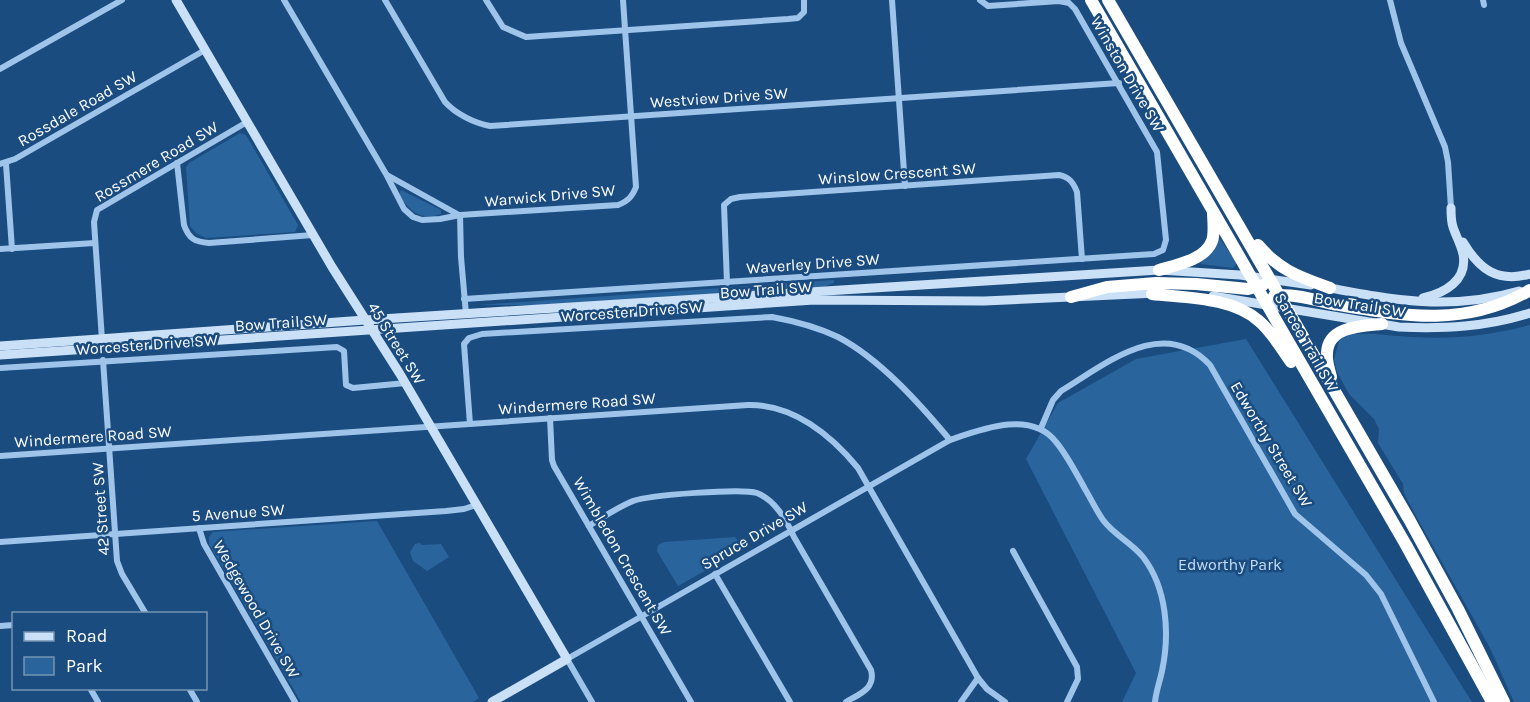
<svg xmlns="http://www.w3.org/2000/svg" width="1530" height="702" viewBox="0 0 1530 702" font-family="Karla,sans-serif">
<rect width="100%" height="100%" fill="#1b4c80"/>
<g fill="#2a649d">
<polygon points="240,133 246,135 298,225 295,232 206,238 196,233 190,226 186,167 189,163"/>
<path d="M401,190L441,210V214C421,221 408,211 399,194Z"/>
<polygon points="1220,239 1237,263 1233,268 1201,264 1201,261 1217,240"/>
<polygon points="834,280 834,283 823,287 565,305 479,305"/>
<path d="M1530,325V702H1514L1490,648L1416,516L1404,493L1403,484L1378,443L1379,429L1374,419L1349,394L1337,372L1334,360L1339,341L1348,333C1357,335 1367,333 1376,334C1431,340 1476,340 1530,325Z"/>
<polygon points="1246,339 1465,691 1472,702 1122,702 1136,673 1026,459 1058,403 1136,359"/>
<polygon points="377,521 479,698 473,702 301,702 209,544 209,537 213,532"/>
<polygon points="735,537 744,549 678,586 657,551 658,545 664,542"/>
<polygon points="420,543 422,545 441,544 449,557 427,571 413,561 410,552 415,544"/>
</g>
<g fill="none" stroke-linecap="round" stroke-linejoin="round">
<g stroke="#9fc4ea" stroke-width="6">
<path d="M284,0L386,174L404,209L413,217L422,220L440,219L460,215L618,205C628,201 632,197 636,187L623,0"/>
<path d="M385,0L445,102C456,114 474,123 490,126L1119,83"/>
<polyline points="486,0 503,27 526,37 788,19 798,18 804,12 804,0"/>
<polyline points="892,0 905,186"/>
<polyline points="1390,0 1401,43 1445,147 1448,162 1451,208"/>
<polyline points="1483,0 1484,5"/>
<polyline points="0,69 122,0"/>
<path d="M177,163L184,225C189,239 195,242 209,243L313,235"/>
<polyline points="0,164 15,159 205,50"/>
<polyline points="6,164 12,249"/>
<polyline points="387,175 459,215"/>
<polyline points="460,215 461,257 466,314"/>
<polyline points="0,249 95,243"/>
<path d="M727,283L724,205L731,199L740,197L1059,175C1069,177 1073,182 1077,192L1082,259"/>
<polyline points="464,299 1154,254 1163,250 1166,240 1157,152 1075,9 1069,3 1059,1 988,6 980,0"/>
<polyline points="102,340 94,222 97,210 247,122"/>
<polyline points="103,360 117,561 122,574 146,614"/>
<polyline points="0,368 337,347 344,351 346,385 353,388 406,383"/>
<polyline points="550,418 552,460 554,466 691,702"/>
<path d="M470,424L464,344L469,338L482,334L772,317C794,321 817,327 838,337C880,359 920,404 950,440"/>
<path d="M1041,428L1053,400L1061,391C1106,364 1163,315 1210,365L1295,514L1366,575L1381,594L1434,702"/>
<path d="M0,456L748,405C793,404 831,435 858,468L978,678L987,689L1005,702"/>
<path d="M589,526C603,517 618,507 633,501C649,495 742,488 757,493C775,500 787,521 794,537L871,670C876,689 859,694 846,702"/>
<polyline points="199,528 204,544 295,702"/>
<polyline points="0,542 446,511 464,509 476,505"/>
<polyline points="1013,551 1077,667 1078,679 1067,702"/>
<polyline points="715,574 790,702"/>
<polyline points="0,626 14,625"/>
<polyline points="90,688 98,702"/>
<polyline points="189,688 197,702"/>
<path d="M592,702L567,659L950,440C982,429 1031,410 1056,442C1067,455 1076,473 1085,489C1091,499 1096,510 1103,520C1114,535 1132,543 1143,557C1167,588 1170,634 1162,671C1160,681 1156,691 1155,702"/>
<polyline points="961,702 978,678"/>
</g>
<g stroke="#cae0f7" stroke-width="9">
<polyline points="176,0 332,267 400,374 567,659 492,702"/>
<path d="M1463,242C1479,269 1497,283 1530,274"/>
<path d="M1325,287C1393,300 1450,311 1519,291"/>
<path d="M1213,296L1399,327C1444,329 1486,327 1530,313"/>
<path d="M1423,298C1445,293 1468,280 1463,254C1461,245 1456,236 1453,227C1451,221 1451,215 1451,208"/>
<polyline points="0,346 365,320 1159,270 1240,275 1311,285"/>
<polyline points="0,355 814,300 984,301 1157,293"/>
</g>
<g stroke="#fff" stroke-width="12">
<polyline points="1091,0 1406,545 1492,702"/>
<polyline points="1108,0 1410,521 1458,609 1504,702"/>
<path d="M1258,245C1280,271 1300,277 1330,288"/>
<path d="M1159,270C1176,265 1205,260 1212,241C1215,233 1213,220 1213,212"/>
<path d="M1152,294C1187,298 1232,297 1259,321C1272,332 1281,348 1291,362"/>
<path d="M1274,296C1293,293 1315,300 1333,304C1403,316 1465,328 1530,290"/>
<polyline points="1071,297 1107,287 1156,283 1196,284 1248,289 1263,285"/>
<path d="M1331,377C1329,369 1326,361 1327,353C1328,326 1362,326 1382,324"/>
</g>
</g>
<g text-anchor="middle" stroke-width="5" stroke-linejoin="round" paint-order="stroke">
<g font-size="16" fill="#fff" stroke="#1b4c80">
<text transform="translate(1128 74) rotate(60)" y="6">Winston Drive SW</text>
<text transform="translate(719 97) rotate(-4)" y="6">Westview Drive SW</text>
<text transform="translate(77 108) rotate(-30)" y="6">Rossdale Road SW</text>
<text transform="translate(156 161) rotate(-31)" y="6">Rossmere Road SW</text>
<text transform="translate(897 173) rotate(-4)" y="6">Winslow Crescent SW</text>
<text transform="translate(550 195) rotate(-5)" y="6">Warwick Drive SW</text>
<text transform="translate(813 263) rotate(-4)" y="6">Waverley Drive SW</text>
<text transform="translate(766 289) rotate(-4)" y="6">Bow Trail SW</text>
<text transform="translate(1360 304) rotate(9)" y="6">Bow Trail SW</text>
<text transform="translate(632 311) rotate(-4)" y="6">Worcester Drive SW</text>
<text transform="translate(281 322) rotate(-4)" y="6">Bow Trail SW</text>
<text transform="translate(1307 342) rotate(60)" y="6">Sarcee Trail SW</text>
<text transform="translate(397 343) rotate(58)" y="6">45 Street SW</text>
<text transform="translate(147 344) rotate(-4)" y="6">Worcester Drive SW</text>
<text transform="translate(577 403) rotate(-4)" y="6">Windermere Road SW</text>
<text transform="translate(93 436) rotate(-4)" y="6">Windermere Road SW</text>
<text transform="translate(1272 444) rotate(59)" y="6">Edworthy Street SW</text>
<text transform="translate(100 509) rotate(-94)" y="6">42 Street SW</text>
<text transform="translate(238 512) rotate(-4)" y="6">5 Avenue SW</text>
<text transform="translate(754 535) rotate(-30)" y="6">Spruce Drive SW</text>
<text transform="translate(623 556) rotate(60)" y="6">Wimbledon Crescent SW</text>
<text transform="translate(257 609) rotate(60)" y="6">Wedgewood Drive SW</text>
</g>
<g font-size="16" fill="#c3ddf7" stroke="#1b4c80">
<text x="1230" y="570">Edworthy Park</text>
</g>
</g>
<rect x="12" y="612" width="195" height="78" fill="#1b4c80" stroke="#7694b3" stroke-width="1.5"/>
<rect x="24" y="632" width="30" height="9" fill="#cae0f7" stroke="#7694b3" stroke-width="1.5"/>
<text x="66" y="642" font-size="18" fill="#ffffff">Road</text>
<rect x="24" y="657" width="30" height="18" fill="#2a649d" stroke="#7694b3" stroke-width="1.5"/>
<text x="66" y="672" font-size="18" fill="#ffffff">Park</text>
</svg>
